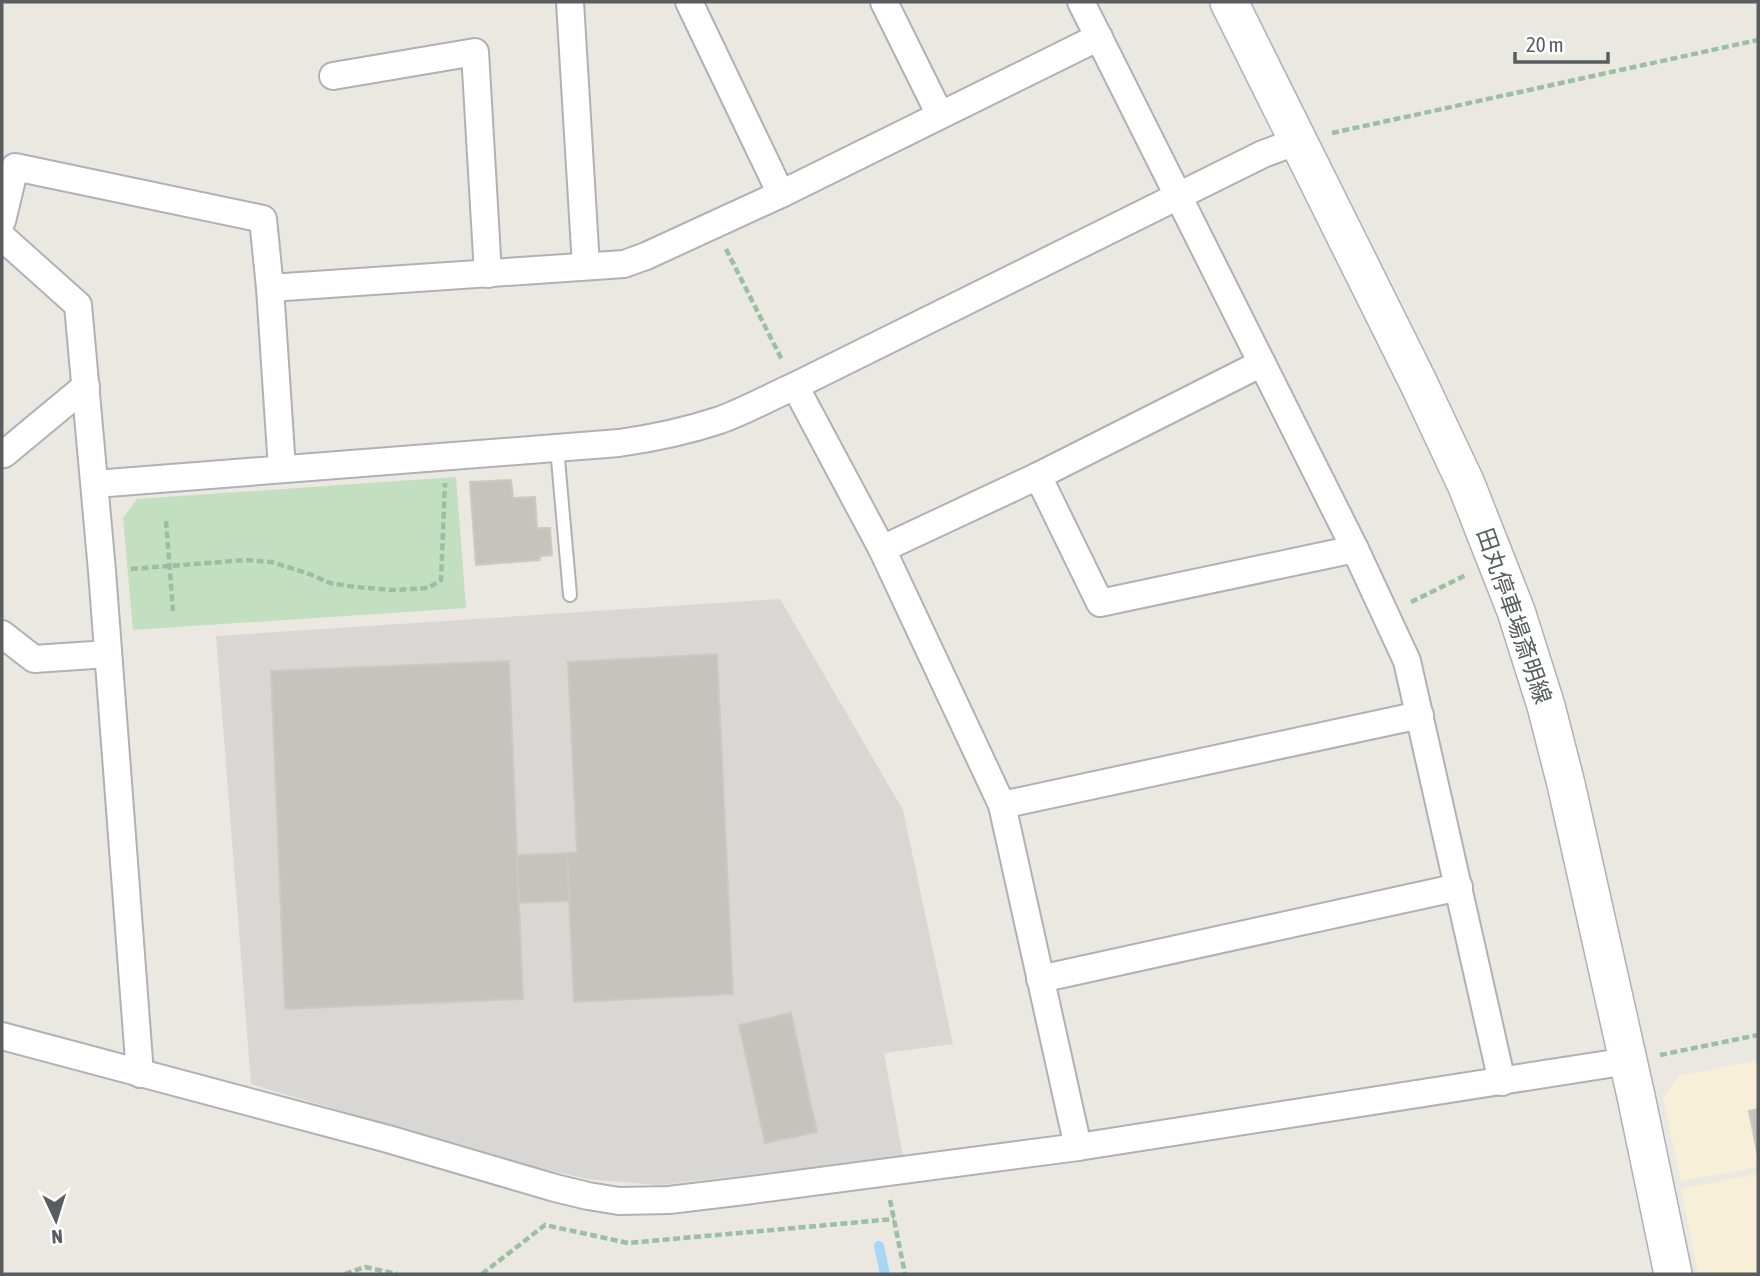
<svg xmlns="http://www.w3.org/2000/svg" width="1760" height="1276" viewBox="0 0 1760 1276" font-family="'Asap Condensed','Noto Sans JP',sans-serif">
<rect width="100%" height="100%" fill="#eae8e1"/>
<g fill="#f8efd8">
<polygon points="1758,1060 1758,1167 1681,1181 1663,1098 1679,1076"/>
<polygon points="1758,1174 1758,1274 1698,1274 1681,1189"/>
</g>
<polygon fill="#d9d7d3" points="780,599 903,810 953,1044 884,1053 903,1157 659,1185 587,1179 513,1162 251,1084 216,636"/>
<polygon fill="#c2dfc0" points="456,477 466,608 133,630 123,518 137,499"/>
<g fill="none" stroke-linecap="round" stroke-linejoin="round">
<polyline stroke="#a8d7f3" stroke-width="10" points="879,1246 885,1274"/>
</g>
<g fill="#c6c3be" stroke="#cec9c0" stroke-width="2">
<polygon points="511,480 513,498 535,497 537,528 550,528 552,555 540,556 540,560 476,565 470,482"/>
<polygon points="717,654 733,994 574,1002 567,853 577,852 568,662"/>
<polygon points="509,661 523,999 285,1009 271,671"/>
<polygon points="567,853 569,901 519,903 517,855"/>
<polygon points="791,1013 817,1132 765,1143 739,1025"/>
<polygon points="1758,1109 1758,1157 1749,1111"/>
</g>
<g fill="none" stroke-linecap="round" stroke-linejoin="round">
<g stroke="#aeb1b5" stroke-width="16">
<polyline id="service" points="557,448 570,595"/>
</g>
<g stroke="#aeb1b5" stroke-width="30">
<g id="minor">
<polyline points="570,2 586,266"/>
<polyline points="689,2 781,194"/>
<polyline points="884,2 940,115"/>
<polyline points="1081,2 1355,549 1407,661 1502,1082"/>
<polyline points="333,76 475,52 488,274"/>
<polyline points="2,221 15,167 263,219 270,288 624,264 646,256 781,194 1099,37"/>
<polyline points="2,237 78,305 102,571 140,1074"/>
<polyline points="270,288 282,469"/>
<polyline points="795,386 882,549 1002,805 1078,1147"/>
<polyline points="2,453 4,454 86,386"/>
<polyline points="1038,476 1100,603 1355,549"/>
<path d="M95,484L619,443C654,438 687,431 720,420C745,411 770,397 795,386L1263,154L1298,141"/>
<polyline points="882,549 1038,476 1262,363"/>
<polyline points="2,634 34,659 108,654"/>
<polyline points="1002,805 1420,715"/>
<polyline points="1040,979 1459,887"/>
<polyline points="2,1036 388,1139 555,1188 588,1196 619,1201 669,1200 744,1191 1078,1147 1628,1061"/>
</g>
</g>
<g stroke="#aeb1b5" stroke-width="40">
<polyline id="secondary" points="1229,2 1418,382 1466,484 1516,611 1546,706 1566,784 1636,1096 1673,1274"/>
</g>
<g stroke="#9abfa3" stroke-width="4.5" stroke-dasharray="7 3.5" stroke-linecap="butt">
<polyline points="1332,133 1758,40"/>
<polyline points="726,249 782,360"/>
<polyline points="166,521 173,611"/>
<polyline points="131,569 246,560 271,562 307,573 330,583 356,587 393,590 428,588 441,580 445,483"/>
<polyline points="1411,602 1466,575"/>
<polyline points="1660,1055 1758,1035"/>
<polyline points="890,1200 905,1274"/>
<polyline points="345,1274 365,1267 397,1274"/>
<polyline points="482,1274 545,1225 628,1243 894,1219"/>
</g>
<use href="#service" stroke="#fff" stroke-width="12"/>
<use href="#minor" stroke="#fff" stroke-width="26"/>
<use href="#secondary" stroke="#fff" stroke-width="37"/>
</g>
<g text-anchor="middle" stroke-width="5" stroke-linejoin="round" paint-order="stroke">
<g font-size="23" fill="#595d60" stroke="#fff">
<text transform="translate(1514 616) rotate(71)" y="8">田丸停車場斎明線</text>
</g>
</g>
<rect width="1760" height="1276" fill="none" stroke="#595d60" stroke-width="7"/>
<g transform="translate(56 1220) rotate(176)" stroke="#ffffff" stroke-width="5" paint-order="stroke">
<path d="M0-5L12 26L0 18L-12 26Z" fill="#595d60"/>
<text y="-10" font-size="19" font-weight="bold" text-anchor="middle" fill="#595d60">N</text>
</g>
<path d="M1515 52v10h93v-10" fill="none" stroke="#595d60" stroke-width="3.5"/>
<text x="1526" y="52" font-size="21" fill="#595d60" stroke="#ffffff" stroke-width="5" paint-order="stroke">20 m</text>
</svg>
